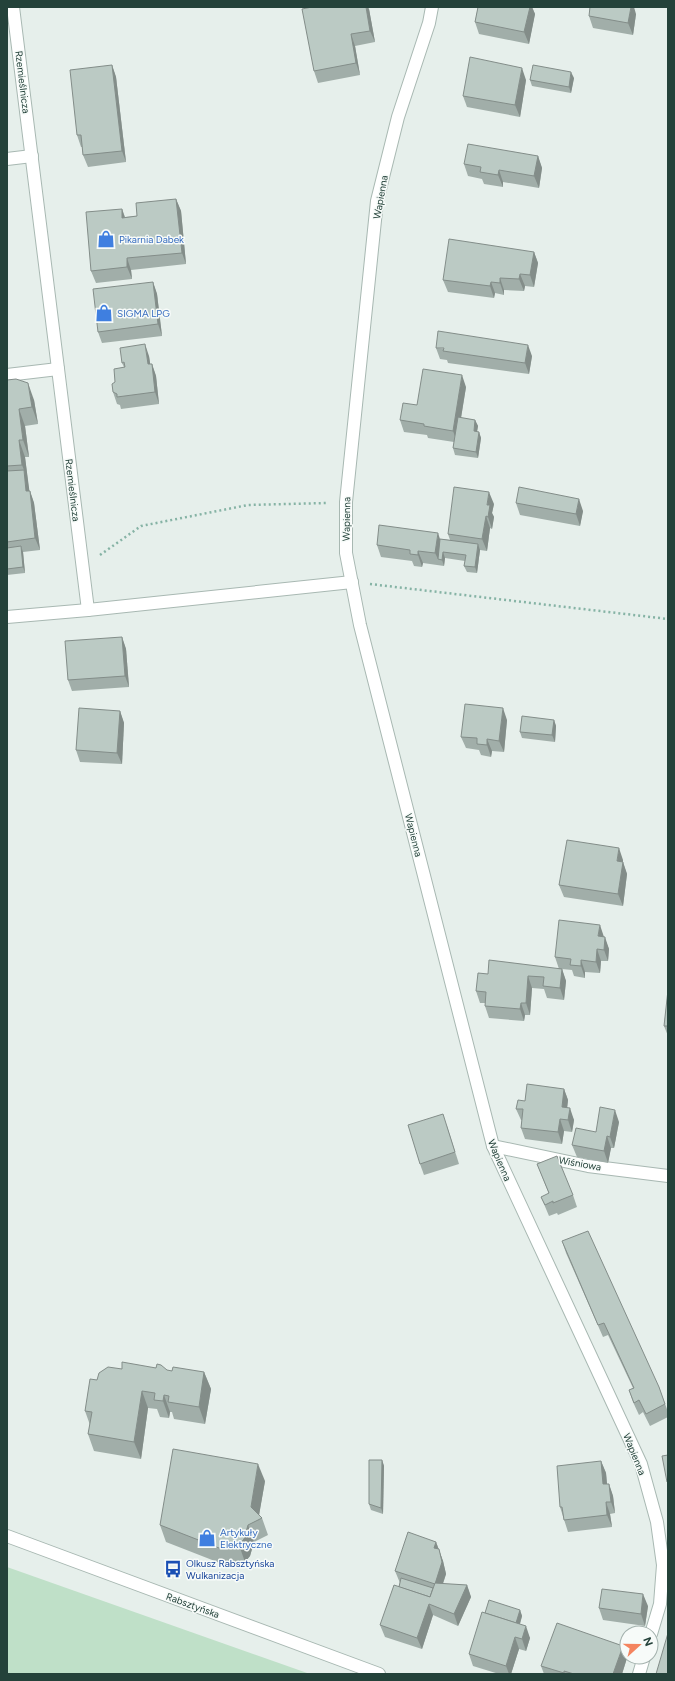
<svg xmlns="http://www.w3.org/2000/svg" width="675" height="1681" viewBox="0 0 675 1681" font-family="Figtree,sans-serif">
<rect width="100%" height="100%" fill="#e6efeb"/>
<polygon fill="#bfe0c8" points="7,1567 310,1674 7,1674"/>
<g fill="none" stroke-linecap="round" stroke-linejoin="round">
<g stroke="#a8b8b2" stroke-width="14">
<g id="minor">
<polyline points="13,7 88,610"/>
<polyline points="432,7 429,23 398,117 377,201 346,502 346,553 360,625 493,1146 641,1464 657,1522 663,1565 660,1604 651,1634"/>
<polyline points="7,159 32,156"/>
<polyline points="7,375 58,369"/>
<polyline points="7,617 88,610 352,582"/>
<polyline points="493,1146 588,1166 668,1176"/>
<polyline points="7,1536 379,1674"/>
<polyline points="639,1674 644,1657"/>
</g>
</g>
<g stroke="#86b3a5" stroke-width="2.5" stroke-dasharray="2 3" stroke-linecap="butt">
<polyline points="100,555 141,526 248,505 327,503"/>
<polyline points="370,584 668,619"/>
</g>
<use href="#minor" stroke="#fff" stroke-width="12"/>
</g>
<g fill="#a1aea9">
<polygon points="478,7 532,7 535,14 529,44 479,34 475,22"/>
<polygon points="369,9 375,42 355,46 360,75 318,83 314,71"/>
<polygon points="636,14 633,35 593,28 589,16"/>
<polygon points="112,65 116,77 126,162 88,167 83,155 82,147 81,147 77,135"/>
<polygon points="574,78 571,93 532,86 530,80"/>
<polygon points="526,80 520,117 467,107 463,96"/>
<polygon points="538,156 542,168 539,188 503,182 503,187 484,184 482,179 468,176 464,164"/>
<polygon points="176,199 181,211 186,264 131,270 132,279 96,283 91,271 122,209 125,217 137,216"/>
<polygon points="534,252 538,263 534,287 525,286 524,291 504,290 504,295 495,293 494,298 448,292 443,280"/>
<polygon points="153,282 157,294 162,336 102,343 98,332"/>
<polygon points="436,348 532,356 529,374 448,363 447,360 440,359"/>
<polygon points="149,356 150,364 152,364 156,376 159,404 121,409 120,405 117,404 113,392 115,382 124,367 122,363"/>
<polygon points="7,380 34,400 38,424 25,426 29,457 25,457 29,491 30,491 34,503 40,550 23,552 25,573 7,575"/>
<polygon points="466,387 461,418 475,420 478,426 477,432 479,432 481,438 478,458 455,455 453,448 454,442 428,438 427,435 404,432 400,420 417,405"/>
<polygon points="516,503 583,511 580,526 520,515"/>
<polygon points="494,504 492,513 494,517 492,529 490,528 487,551 480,550 477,573 467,572 464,566 465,561 445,558 444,566 423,563 422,567 414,566 412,561 381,557 377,545 440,539 450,540 448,534"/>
<polygon points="122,637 126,649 129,687 72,691 68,680"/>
<polygon points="120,711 124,723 122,764 80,762 76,750"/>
<polygon points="507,720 504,752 492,751 491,757 481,755 479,750 466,748 461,737"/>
<polygon points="554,720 556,726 555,742 522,738 520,732"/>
<polygon points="623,860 623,862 627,874 623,906 564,897 559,885"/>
<polygon points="604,937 609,949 608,961 601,961 600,973 585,972 585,978 574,976 572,970 562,969 566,981 564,1000 547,998 544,989 532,988 530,1015 525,1015 524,1021 489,1018 485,1006 485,1003 480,1003 476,991 488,974 559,969 555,957"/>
<polygon points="668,990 668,1036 664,1026"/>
<polygon points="564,1089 568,1100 567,1107 574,1120 572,1132 564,1131 562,1144 525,1139 521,1128 522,1120 521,1120 516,1109 525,1101"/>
<polygon points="619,1122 614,1148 611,1148 608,1163 577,1157 572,1145 596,1132"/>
<polygon points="447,1126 459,1164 424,1175 420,1164"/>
<polygon points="537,1164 573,1195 577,1207 558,1215 557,1213 549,1216 541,1197 549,1194"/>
<polygon points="562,1241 659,1387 668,1412 668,1417 650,1426 643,1412 639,1415 633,1402 629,1390 633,1388 608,1335 603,1337 566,1253"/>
<polygon points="122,1369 204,1372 211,1389 205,1424 174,1419 172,1412 170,1412 169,1418 160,1417 157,1409 148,1408 141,1459 94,1451 88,1434 90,1425 85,1411 97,1380"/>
<polygon points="382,1460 384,1466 383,1514 371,1510 369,1504"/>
<polygon points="601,1461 606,1473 607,1484 609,1484 613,1496 615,1513 610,1514 612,1527 568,1532 560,1507"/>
<polygon points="265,1481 259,1515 262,1518 268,1535 254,1542 250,1556 245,1562 239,1565 225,1565 166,1542 160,1525"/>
<polygon points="436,1542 443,1561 446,1574 443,1584 467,1585 471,1597 458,1626 433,1615 422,1649 385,1637 380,1625 400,1583 395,1571"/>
<polygon points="648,1606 645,1626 603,1620 599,1608"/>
<polygon points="520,1610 522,1616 520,1624 530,1638 526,1651 519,1649 511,1674 499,1674 473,1666 469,1654 485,1613"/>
<polygon points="627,1658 622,1674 544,1674 541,1666"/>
</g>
<g fill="#838d89">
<polygon points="366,7 368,7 369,9 375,42 370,31"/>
<polygon points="530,7 532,7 535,14 529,44 524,32"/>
<polygon points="631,7 634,7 636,14 633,35 628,23"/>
<polygon points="351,34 355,46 360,75 356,63"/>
<polygon points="112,65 116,77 126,162 122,151"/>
<polygon points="522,68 526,80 520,117 515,105"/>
<polygon points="571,72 574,78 571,93 569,87"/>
<polygon points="538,156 542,168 539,188 534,176"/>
<polygon points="499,170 503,182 503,187 498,175"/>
<polygon points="176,199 181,211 186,264 182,253"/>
<polygon points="122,209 126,221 122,218"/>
<polygon points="534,252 538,263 534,287 530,275"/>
<polygon points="127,258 131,270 132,279 127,267"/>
<polygon points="520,274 525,286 524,291 519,279"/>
<polygon points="500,278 504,290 504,295 500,283"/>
<polygon points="153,282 157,294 162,336 158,324"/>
<polygon points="491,282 495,293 494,298 490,286"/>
<polygon points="145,344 149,356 152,376 148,364"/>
<polygon points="528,345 532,356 529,374 525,363"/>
<polygon points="152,364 156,376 159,404 155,392"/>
<polygon points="462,375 466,387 457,442 453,431"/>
<polygon points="28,383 34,400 38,424 32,407"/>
<polygon points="19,409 25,426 29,457 23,440"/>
<polygon points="475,420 478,426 476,437 474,431"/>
<polygon points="479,432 481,438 478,458 476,452"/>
<polygon points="19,440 25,457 31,503 26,491 24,470 22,465"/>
<polygon points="30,491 34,503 40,550 35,538"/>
<polygon points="489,492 494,504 492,513 494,517 492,529 488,517 487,505"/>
<polygon points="579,499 583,511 580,526 576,514"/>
<polygon points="486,516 490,528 487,551 482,539"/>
<polygon points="438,533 442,545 438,559 435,553"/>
<polygon points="478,544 480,550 477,573 475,567"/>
<polygon points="21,546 23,552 25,573 23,567"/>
<polygon points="418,551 423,563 422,567 418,555"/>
<polygon points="443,552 445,558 444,566 442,560"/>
<polygon points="122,637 126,649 129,687 125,676"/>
<polygon points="503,708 507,720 504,752 499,741"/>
<polygon points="120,711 124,723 122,764 117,753"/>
<polygon points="554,720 556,726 555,742 552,735"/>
<polygon points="487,739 492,751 491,757 487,745"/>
<polygon points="619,848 623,860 621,873 617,861"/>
<polygon points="623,862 627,874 623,906 618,894"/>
<polygon points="600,925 604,937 603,948 598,936"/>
<polygon points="605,937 609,949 608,961 604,950"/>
<polygon points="597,949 601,961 600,973 596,962"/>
<polygon points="581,960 585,972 585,978 581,966"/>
<polygon points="562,969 566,981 564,1000 560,988"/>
<polygon points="528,976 532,988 530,1015 526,1003"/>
<polygon points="521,1003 525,1015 524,1021 520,1009"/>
<polygon points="564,1089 568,1100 566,1119 562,1107"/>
<polygon points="570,1108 574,1120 572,1132 568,1120"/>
<polygon points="615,1110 619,1122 614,1148 610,1137"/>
<polygon points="560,1119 564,1131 562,1144 558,1132"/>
<polygon points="607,1136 611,1148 608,1163 604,1151"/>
<polygon points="204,1372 211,1389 205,1424 199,1407"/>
<polygon points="142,1391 148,1408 141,1459 134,1442"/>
<polygon points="164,1395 170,1412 169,1418 163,1401"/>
<polygon points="382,1460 384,1466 383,1514 381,1508"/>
<polygon points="601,1461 606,1473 608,1496 603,1484"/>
<polygon points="258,1464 265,1481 258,1521 251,1507"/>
<polygon points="609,1484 613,1496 615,1513 611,1502"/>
<polygon points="606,1502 610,1514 612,1527 607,1515"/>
<polygon points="248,1525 254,1542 250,1556 245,1562 239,1545"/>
<polygon points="436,1542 443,1561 446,1574 435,1606 434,1548"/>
<polygon points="467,1585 471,1597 458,1626 454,1614"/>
<polygon points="643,1594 648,1606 645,1626 641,1614"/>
<polygon points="429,1604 433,1615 422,1649 417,1638"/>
<polygon points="520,1610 522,1616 517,1634 514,1628"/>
<polygon points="526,1626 530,1638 526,1651 522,1639"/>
<polygon points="515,1637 519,1649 511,1674 509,1674 506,1666"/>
<polygon points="623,1646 627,1658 622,1674 613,1674"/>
</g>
<g fill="#bbcac4" stroke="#838d89">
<polygon points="312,7 366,7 370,31 351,34 356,63 314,71 302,9"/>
<polygon points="478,7 530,7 524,32 475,22"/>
<polygon points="590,7 631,7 628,23 589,16"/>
<polygon points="470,57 522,68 515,105 463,96"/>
<polygon points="112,65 122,151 83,155 81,135 77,135 70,70"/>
<polygon points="533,65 571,72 569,87 530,80"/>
<polygon points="468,144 538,156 534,176 499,170 498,175 480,172 481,167 464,164"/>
<polygon points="176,199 182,253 127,258 127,267 91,271 86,212 122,209 122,218 137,216 136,203"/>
<polygon points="449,239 534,252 530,275 520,274 519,279 500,278 500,283 491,282 490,286 443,280"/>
<polygon points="153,282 158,324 98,332 93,289"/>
<polygon points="438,331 528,345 525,363 443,351 444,348 436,348"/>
<polygon points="145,344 148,364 152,364 155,392 117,397 117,394 113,392 112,384 115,382 114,369 125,367 124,362 122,363 120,348"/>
<polygon points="423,369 462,375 453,431 424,426 424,424 400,420 403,403 417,405"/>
<polygon points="16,379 28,383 32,407 19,409 23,440 19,440 22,465 7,466 7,380"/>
<polygon points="458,417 475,420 474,431 479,432 476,452 453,448"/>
<polygon points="24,470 26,491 30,491 35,538 7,542 7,471"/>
<polygon points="454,487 489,492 487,505 490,505 488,517 486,516 482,539 448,534"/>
<polygon points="519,487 579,499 576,514 516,503"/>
<polygon points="379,525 438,533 435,553 418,551 418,555 410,554 410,550 377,545"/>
<polygon points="440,539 478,544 475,567 464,566 466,555 443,552 442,560 438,559"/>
<polygon points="21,546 23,567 7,569 7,548"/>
<polygon points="122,637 125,676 68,680 65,641"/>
<polygon points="465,704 503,708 499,741 487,739 487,745 477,744 477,738 461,737"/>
<polygon points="79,708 120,711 117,753 76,750"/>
<polygon points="522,716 554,720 552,735 520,732"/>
<polygon points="567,840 619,848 617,861 623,862 618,894 559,885"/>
<polygon points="559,920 600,925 598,936 605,937 604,950 597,949 596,962 581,960 581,966 570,965 571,959 555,957"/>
<polygon points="489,960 562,969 560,988 543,986 544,977 528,976 526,1003 521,1003 520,1009 485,1006 486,992 476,991 478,973 488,974"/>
<polygon points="668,990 668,1026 664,1026"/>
<polygon points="527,1084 564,1089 562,1107 570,1108 568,1120 560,1119 558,1132 521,1128 523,1109 516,1109 518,1100 525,1101"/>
<polygon points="600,1107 615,1110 610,1137 607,1136 604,1151 572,1145 576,1128 596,1132"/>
<polygon points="443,1114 455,1152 420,1164 408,1125"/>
<polygon points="557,1156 573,1195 553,1203 553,1201 545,1205 541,1197 549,1193 537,1164"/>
<polygon points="588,1231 659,1387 665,1404 646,1414 639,1400 634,1403 629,1390 634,1388 604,1323 598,1325 562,1241"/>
<polygon points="122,1362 156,1368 157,1364 161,1365 167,1370 172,1371 173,1367 204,1372 199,1407 168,1402 169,1396 164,1395 163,1401 154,1400 155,1393 142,1391 134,1442 88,1434 92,1412 85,1411 90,1379 97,1380 99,1373 108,1367 122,1369"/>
<polygon points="173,1449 258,1464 251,1507 262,1518 248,1525 244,1539 239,1545 232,1548 219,1548 160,1525"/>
<polygon points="668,1455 668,1482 667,1482 662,1456"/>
<polygon points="369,1460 382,1460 381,1508 369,1504"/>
<polygon points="601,1461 603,1484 609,1484 611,1502 606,1502 607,1515 564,1520 562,1507 560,1507 557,1466"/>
<polygon points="408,1532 436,1542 434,1548 439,1549 442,1562 435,1584 395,1571"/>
<polygon points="401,1578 433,1588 430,1597 399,1587"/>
<polygon points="435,1583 467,1585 454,1614 429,1604 417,1638 380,1625 394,1585 430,1597"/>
<polygon points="602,1589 643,1594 641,1614 599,1608"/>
<polygon points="489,1600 520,1610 516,1623 485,1613"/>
<polygon points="482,1612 526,1626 522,1639 515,1637 506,1666 469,1654"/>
<polygon points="557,1623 623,1646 613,1674 574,1674 564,1671 564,1673 541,1666"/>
<polygon points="668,1633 668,1674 656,1674"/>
</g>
<defs>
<g id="shop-bare" transform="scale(1.38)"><path d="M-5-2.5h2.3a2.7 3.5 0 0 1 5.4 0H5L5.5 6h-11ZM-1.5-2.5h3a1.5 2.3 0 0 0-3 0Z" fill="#3f7fe0" stroke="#f7fbf9" stroke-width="2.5" paint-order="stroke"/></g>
<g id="bus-bare" transform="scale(1.38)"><path d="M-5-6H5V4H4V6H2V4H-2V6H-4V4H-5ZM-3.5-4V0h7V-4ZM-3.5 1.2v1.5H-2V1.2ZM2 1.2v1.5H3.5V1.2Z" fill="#1a4fb4" stroke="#f7fbf9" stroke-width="2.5" paint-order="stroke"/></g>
</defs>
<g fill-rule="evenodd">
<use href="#shop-bare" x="106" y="239"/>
<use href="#shop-bare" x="104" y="313"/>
<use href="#shop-bare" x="207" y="1538"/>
<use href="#bus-bare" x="173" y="1569"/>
</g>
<g text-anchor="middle" stroke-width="3" stroke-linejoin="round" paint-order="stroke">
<g font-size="10" fill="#24423a" stroke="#f7fbf9">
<text transform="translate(23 82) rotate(83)" y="4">Rzemieślnicza</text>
<text transform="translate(380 197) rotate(-80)" y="4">Wapienna</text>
<text transform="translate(73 490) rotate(83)" y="4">Rzemieślnicza</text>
<text transform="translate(346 519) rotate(-89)" y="4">Wapienna</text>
<text transform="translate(414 835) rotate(76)" y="4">Wapienna</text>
<text transform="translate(500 1160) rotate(67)" y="4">Wapienna</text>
<text transform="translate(580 1163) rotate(10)" y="4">Wiśniowa</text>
<text transform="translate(635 1454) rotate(68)" y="4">Wapienna</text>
<text transform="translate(193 1605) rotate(20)" y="4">Rabsztyńska</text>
</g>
<g font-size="10" fill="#366cbe" stroke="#f7fbf9" text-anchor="start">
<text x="119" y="243">Pikarnia Dabek</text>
<text x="117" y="317">SIGMA LPG</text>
<text x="220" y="1536">Artykuły<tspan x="220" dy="12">Elektryczne</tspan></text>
</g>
<g font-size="10" fill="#164399" stroke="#f7fbf9" text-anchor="start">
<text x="186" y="1567">Olkusz Rabsztyńska<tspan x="186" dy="12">Wulkanizacja</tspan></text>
</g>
</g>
<rect width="675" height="1681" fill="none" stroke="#24423a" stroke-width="16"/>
<g transform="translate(639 1645) rotate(69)"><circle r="19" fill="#f7fbf9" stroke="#a3b1ad"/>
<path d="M0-3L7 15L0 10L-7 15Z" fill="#f4845f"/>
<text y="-6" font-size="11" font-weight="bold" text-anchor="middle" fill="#24423a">N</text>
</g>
</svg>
